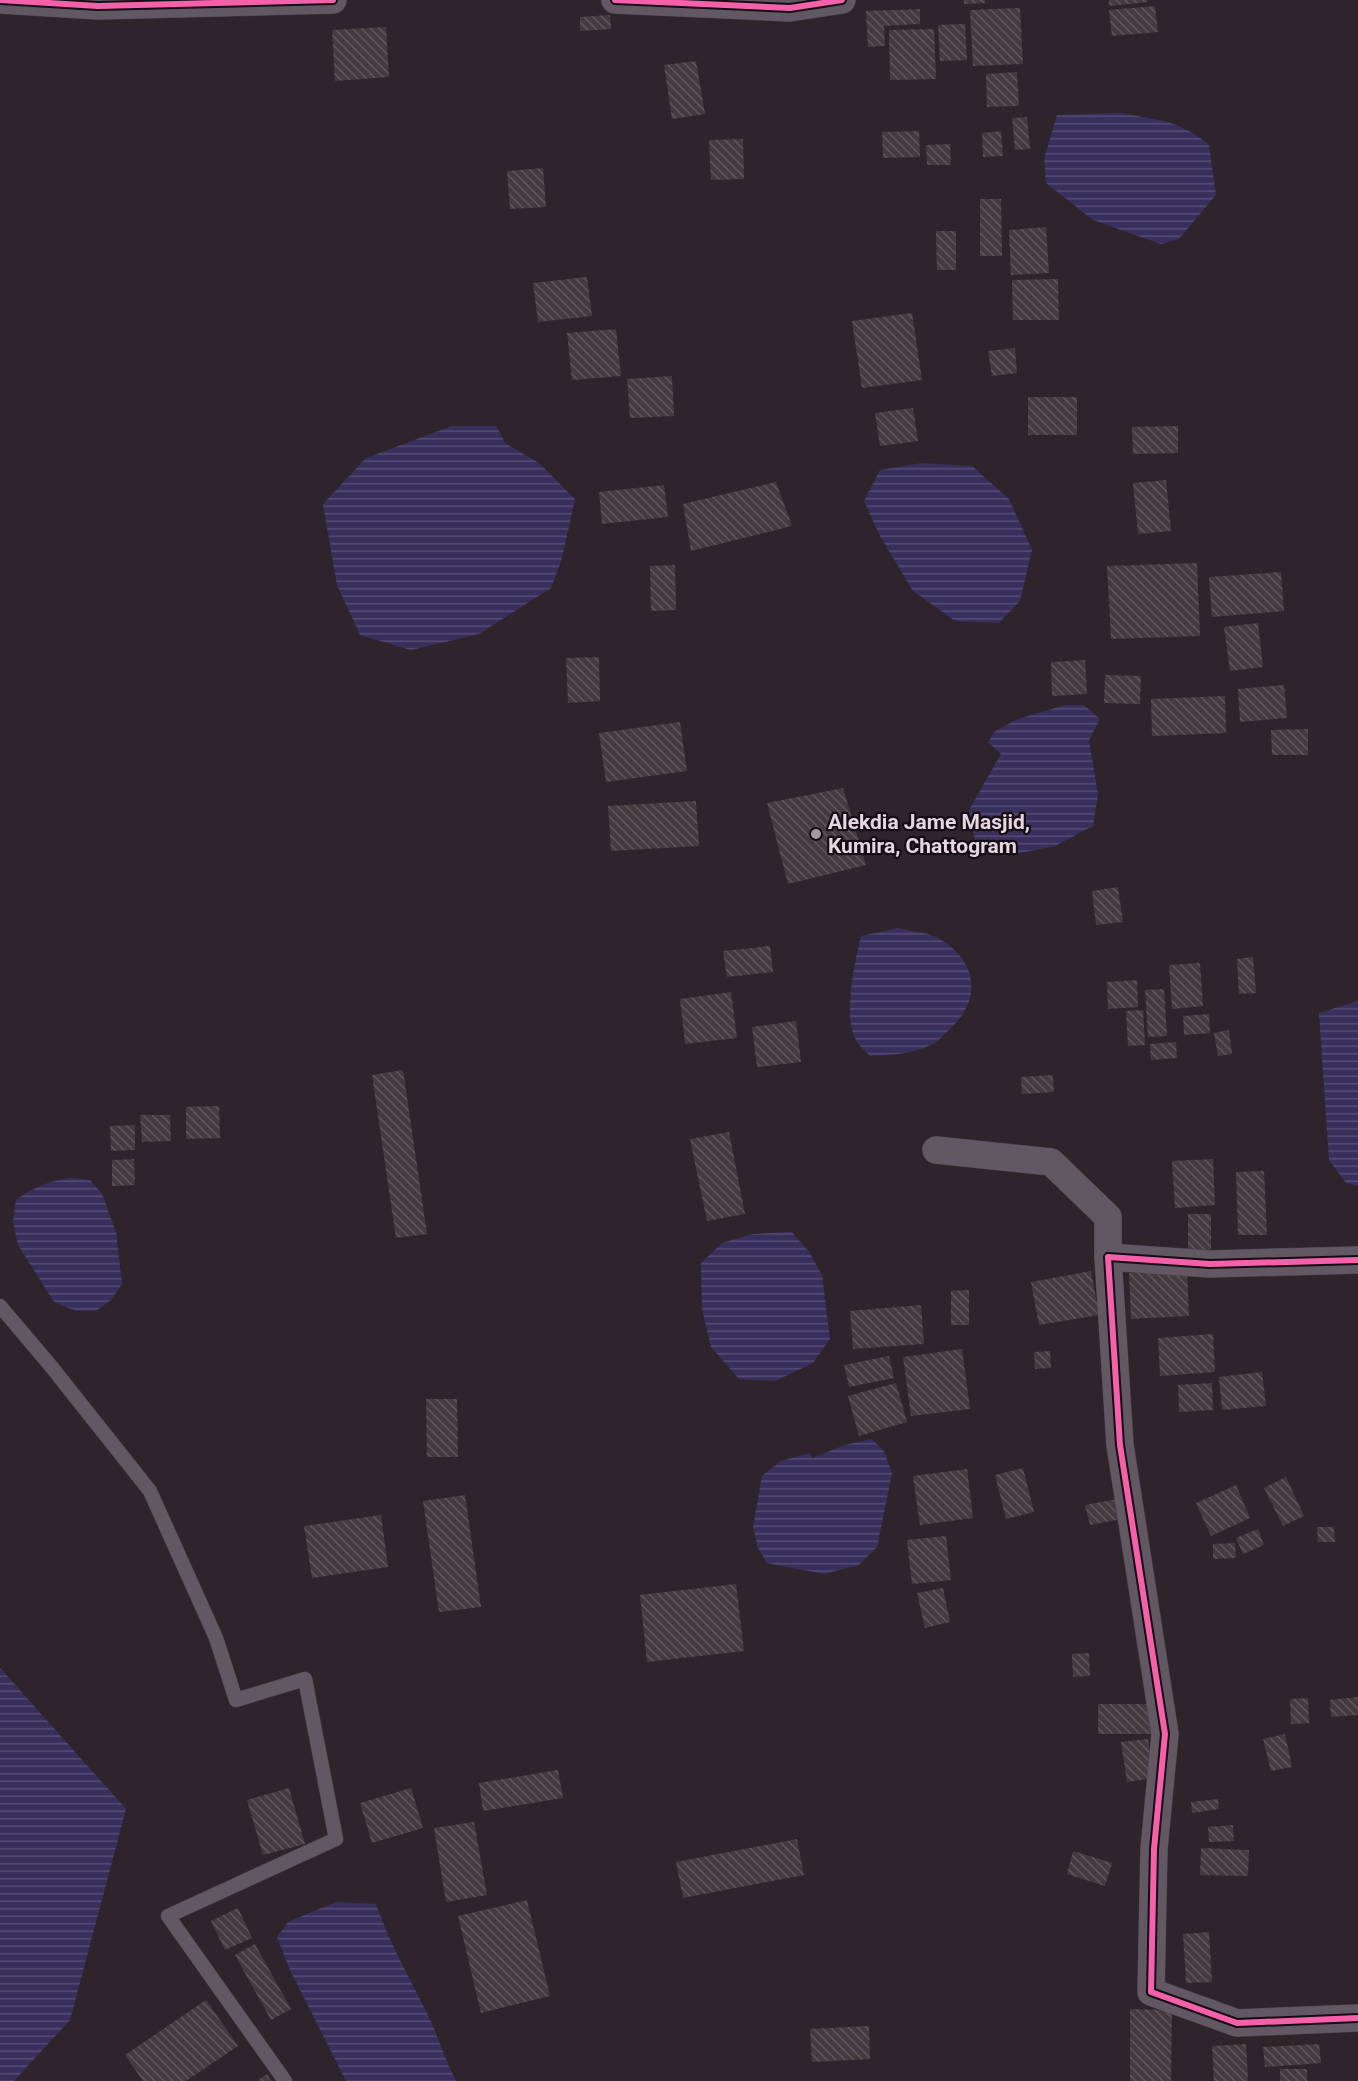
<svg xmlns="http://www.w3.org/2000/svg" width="1358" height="2081" viewBox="0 0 1358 2081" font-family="Roboto,sans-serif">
<defs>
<pattern id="water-rules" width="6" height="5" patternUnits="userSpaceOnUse" patternTransform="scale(1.5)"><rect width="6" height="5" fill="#392f5d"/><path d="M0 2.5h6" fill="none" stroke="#564c74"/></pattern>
<pattern id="building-back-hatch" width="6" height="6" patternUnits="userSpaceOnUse" patternTransform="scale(1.5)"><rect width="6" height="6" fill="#453a3f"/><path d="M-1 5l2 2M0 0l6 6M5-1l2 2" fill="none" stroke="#60565a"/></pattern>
</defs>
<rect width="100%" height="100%" fill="#30242c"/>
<g fill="url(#water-rules)">
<path d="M1121,113C1157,120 1180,120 1209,145L1216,195L1179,239L1161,244L1093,220L1046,183L1044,159L1057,115Z"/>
<polygon points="452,426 496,426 505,443 539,463 575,499 562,558 551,588 479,634 411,650 360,635 337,585 323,504 366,458"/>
<polygon points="922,463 972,466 1009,499 1032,550 1020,601 999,623 955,621 913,591 880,536 864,501 880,470"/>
<polygon points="1065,705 1084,705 1100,719 1089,740 1098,794 1093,826 1055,846 1004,856 975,841 969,810 1001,754 988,742 995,731 1018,719"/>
<path d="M898,928C910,931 927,932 938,938C977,960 983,998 950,1029C945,1033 939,1041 933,1044C913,1054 891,1055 870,1056C865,1051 858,1045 855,1038C843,1015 855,961 861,936Z"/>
<polygon points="1358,1001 1358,1186 1346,1183 1329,1160 1319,1013"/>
<path d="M70,1178L90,1180L102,1194L116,1232L122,1284L111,1300L96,1311H76L54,1302L18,1245L13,1221L16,1200C33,1188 48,1181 70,1178Z"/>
<polygon points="792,1232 809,1252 822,1275 830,1339 813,1363 775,1381 739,1379 711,1347 702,1309 701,1263 722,1243 753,1234"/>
<polygon points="872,1439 884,1451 892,1473 877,1547 859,1565 824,1574 767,1563 758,1548 753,1527 762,1476 781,1461 810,1453 812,1458 845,1445"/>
<polygon points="0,1668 126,1809 70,2020 14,2081 0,2081"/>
<path d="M336,1902L376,1904C389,1942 409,1977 427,2013C438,2035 444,2058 456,2081H346L290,1970L277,1937L288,1922Z"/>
</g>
<g fill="url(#building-back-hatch)">
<polygon points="964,0 985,0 985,3 964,4"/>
<polygon points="1109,0 1147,0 1147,2 1109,6"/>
<polygon points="1155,6 1158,32 1112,36 1109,10"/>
<polygon points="1020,8 1023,64 973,66 970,10"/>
<polygon points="920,9 920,24 884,26 885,46 868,47 866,11"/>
<polygon points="610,15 611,29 580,31 580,17"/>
<polygon points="965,24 967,60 940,61 938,25"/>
<polygon points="386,27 389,77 335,81 332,30"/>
<polygon points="934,29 936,79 890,80 889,30"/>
<polygon points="696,61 705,114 672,119 664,65"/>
<polygon points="1017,72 1019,106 987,107 986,74"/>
<polygon points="1027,117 1030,149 1015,150 1012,118"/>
<polygon points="919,131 920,157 883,158 882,132"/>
<polygon points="1001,131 1003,156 983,157 982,133"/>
<polygon points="743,139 744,179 711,180 709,140"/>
<polygon points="950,144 951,165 927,165 926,145"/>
<polygon points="543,168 546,207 510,209 507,171"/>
<polygon points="980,199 1001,199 1002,256 980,256"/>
<polygon points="1046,227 1049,273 1011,275 1009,230"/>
<polygon points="936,231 956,231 956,270 937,270"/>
<polygon points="587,277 592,316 538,322 533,283"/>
<polygon points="1058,279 1059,320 1013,320 1012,280"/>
<polygon points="912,313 922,380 862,388 852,321"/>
<polygon points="616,329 621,376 572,380 567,333"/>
<polygon points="1015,348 1017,373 992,376 988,351"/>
<polygon points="672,376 674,416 630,418 627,379"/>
<rect x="1028" y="397" width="49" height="38"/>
<polygon points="913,408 918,441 880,446 875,413"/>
<polygon points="1178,426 1178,453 1133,454 1132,427"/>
<polygon points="1166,480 1171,531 1138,534 1133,483"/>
<polygon points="776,482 792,526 691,551 683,504"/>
<polygon points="664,485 668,517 602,524 599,492"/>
<polygon points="1197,563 1200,636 1111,639 1107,566"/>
<polygon points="675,565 676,610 651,611 650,566"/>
<polygon points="1281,572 1284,611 1212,617 1209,577"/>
<polygon points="1258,623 1263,667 1230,671 1224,627"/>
<polygon points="599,657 600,701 568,703 566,658"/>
<polygon points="1085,660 1087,694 1052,696 1051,662"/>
<polygon points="1105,675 1141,676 1140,704 1104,703"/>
<polygon points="1284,685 1287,718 1240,722 1238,689"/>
<polygon points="1225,696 1226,733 1152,736 1151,699"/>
<polygon points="680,722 687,771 606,782 599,733"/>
<polygon points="1308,729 1308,755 1272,755 1271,730"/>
<polygon points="843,788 866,865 788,884 767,803"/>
<polygon points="696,801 699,846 611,851 608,806"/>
<polygon points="1118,887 1123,922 1096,925 1092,891"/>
<polygon points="770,946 773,972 727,977 723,951"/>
<polygon points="1253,957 1256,993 1239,994 1237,959"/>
<polygon points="1200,963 1203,1006 1172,1009 1169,965"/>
<polygon points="1137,980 1138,1007 1108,1009 1107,982"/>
<polygon points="1164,989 1167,1036 1148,1037 1145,990"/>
<polygon points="731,992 737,1038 685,1044 680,999"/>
<polygon points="1143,1010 1145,1045 1128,1046 1126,1011"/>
<polygon points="1209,1014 1210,1033 1184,1035 1183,1016"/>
<polygon points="796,1021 801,1062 757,1067 752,1027"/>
<polygon points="1229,1030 1232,1054 1218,1056 1214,1033"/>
<polygon points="1176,1042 1177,1058 1151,1060 1150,1044"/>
<polygon points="403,1070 427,1234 396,1238 372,1075"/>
<polygon points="1053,1075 1054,1092 1022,1094 1021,1077"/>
<polygon points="219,1106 220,1138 186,1139 186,1107"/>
<polygon points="140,1115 170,1115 171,1141 142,1142"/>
<polygon points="135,1125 135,1150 111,1151 110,1126"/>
<polygon points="729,1132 745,1214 707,1221 690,1139"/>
<polygon points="134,1159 135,1185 112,1186 112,1160"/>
<polygon points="1213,1159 1215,1205 1175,1208 1172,1161"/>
<polygon points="1264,1171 1267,1235 1238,1235 1236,1172"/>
<rect x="1188" y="1214" width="23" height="38"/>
<polygon points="1187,1270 1189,1316 1131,1319 1129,1273"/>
<polygon points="1091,1271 1099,1315 1039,1325 1031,1282"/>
<polygon points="969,1290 969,1325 951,1325 951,1291"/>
<polygon points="921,1305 924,1344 853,1349 850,1311"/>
<polygon points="1213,1334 1215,1372 1160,1376 1158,1338"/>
<polygon points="962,1349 970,1409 911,1416 903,1357"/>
<polygon points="1050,1351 1051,1368 1035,1369 1034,1352"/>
<polygon points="889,1356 894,1378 849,1387 844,1365"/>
<polygon points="1262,1372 1266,1406 1222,1410 1219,1377"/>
<polygon points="896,1383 907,1422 859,1436 848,1396"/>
<polygon points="1212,1383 1213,1410 1179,1412 1178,1385"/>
<polygon points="426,1399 457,1399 458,1457 427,1457"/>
<polygon points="1023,1468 1034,1512 1006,1519 995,1475"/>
<polygon points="967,1469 973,1518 920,1525 913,1476"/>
<polygon points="1286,1477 1304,1516 1283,1526 1264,1488"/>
<polygon points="1236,1485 1250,1518 1211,1536 1196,1503"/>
<polygon points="465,1495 481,1607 439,1612 423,1501"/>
<polygon points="1123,1498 1127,1518 1090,1525 1085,1505"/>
<polygon points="381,1515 388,1567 312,1578 304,1526"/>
<polygon points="1317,1527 1334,1527 1335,1542 1318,1542"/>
<polygon points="1258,1529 1264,1545 1243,1554 1236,1538"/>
<polygon points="946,1536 951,1580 912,1584 907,1540"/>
<polygon points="1235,1543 1236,1558 1213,1559 1213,1544"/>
<polygon points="736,1584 744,1651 647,1662 640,1595"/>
<polygon points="943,1588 950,1622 925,1628 917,1593"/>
<polygon points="1089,1653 1090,1676 1073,1677 1072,1654"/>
<polygon points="1358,1697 1358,1715 1331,1717 1330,1700"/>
<polygon points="1308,1698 1309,1723 1291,1724 1290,1699"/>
<rect x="1098" y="1704" width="57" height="30"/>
<polygon points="1285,1734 1292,1767 1271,1771 1263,1739"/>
<polygon points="1148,1739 1154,1778 1127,1782 1121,1742"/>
<polygon points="558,1770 563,1798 483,1811 479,1783"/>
<polygon points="289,1788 305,1844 263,1855 247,1800"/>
<polygon points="411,1788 423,1828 372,1843 360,1803"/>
<polygon points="1218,1799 1219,1809 1192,1813 1191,1802"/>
<polygon points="474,1822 487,1895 446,1902 434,1828"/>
<polygon points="1233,1825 1234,1841 1209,1842 1208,1827"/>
<polygon points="797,1839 804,1875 683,1898 676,1862"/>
<polygon points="1201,1848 1249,1850 1248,1876 1200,1875"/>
<polygon points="1073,1851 1112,1863 1105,1886 1067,1874"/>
<polygon points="527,1900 550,1996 481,2013 458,1916"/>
<polygon points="238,1908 252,1938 225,1950 211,1921"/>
<polygon points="1209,1932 1212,1982 1186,1983 1183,1934"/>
<polygon points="255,1944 291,2009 271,2020 235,1955"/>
<polygon points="206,2000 238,2046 186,2081 143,2081 125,2055"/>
<polygon points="1130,2009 1172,2010 1171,2081 1130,2081"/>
<polygon points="869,2026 870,2059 812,2062 810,2029"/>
<polygon points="1246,2044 1248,2081 1214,2081 1212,2046"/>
<polygon points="1319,2044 1321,2063 1265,2067 1263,2047"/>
<rect x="1280" y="2069" width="27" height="12"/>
<polygon points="267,2074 271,2081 257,2081"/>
</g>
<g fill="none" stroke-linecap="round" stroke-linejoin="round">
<g stroke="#4c4148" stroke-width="15">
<polyline id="lane" points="0,1306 50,1365 150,1491 216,1638 236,1700 305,1679 336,1839 168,1916 285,2081"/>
</g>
<g stroke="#4c4148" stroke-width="28">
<g id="street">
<polyline points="0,0 98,6 333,0"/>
<polyline points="615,0 790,8 842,0"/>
<polyline points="936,1150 1051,1162 1108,1217 1108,1257"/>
<polyline points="1358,1260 1210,1264 1108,1257 1120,1445 1165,1734 1154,1849 1151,1992 1237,2023 1358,2018"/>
</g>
</g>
<use href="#lane" stroke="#615863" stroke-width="14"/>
<use href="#street" stroke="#615863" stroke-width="27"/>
<g stroke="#160c13" stroke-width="10">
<g id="cycleway">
<polyline points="0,0 98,6 333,0"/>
<polyline points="615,0 790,8 842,0"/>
<polyline points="1358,1260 1210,1264 1108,1257 1120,1445 1165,1734 1154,1849 1151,1992 1237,2023 1358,2018"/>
</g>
</g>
<use href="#cycleway" stroke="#f560ab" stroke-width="6"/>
</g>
<circle fill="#a698a1" stroke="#160c13" stroke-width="2" cx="816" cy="834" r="6"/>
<g text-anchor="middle" stroke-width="4.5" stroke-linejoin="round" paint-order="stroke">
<g font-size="21" font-weight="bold" fill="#e6d6e0" stroke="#160c13" text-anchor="start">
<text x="828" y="829">Alekdia Jame Masjid,<tspan x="828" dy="24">Kumira, Chattogram</tspan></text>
</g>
</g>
</svg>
